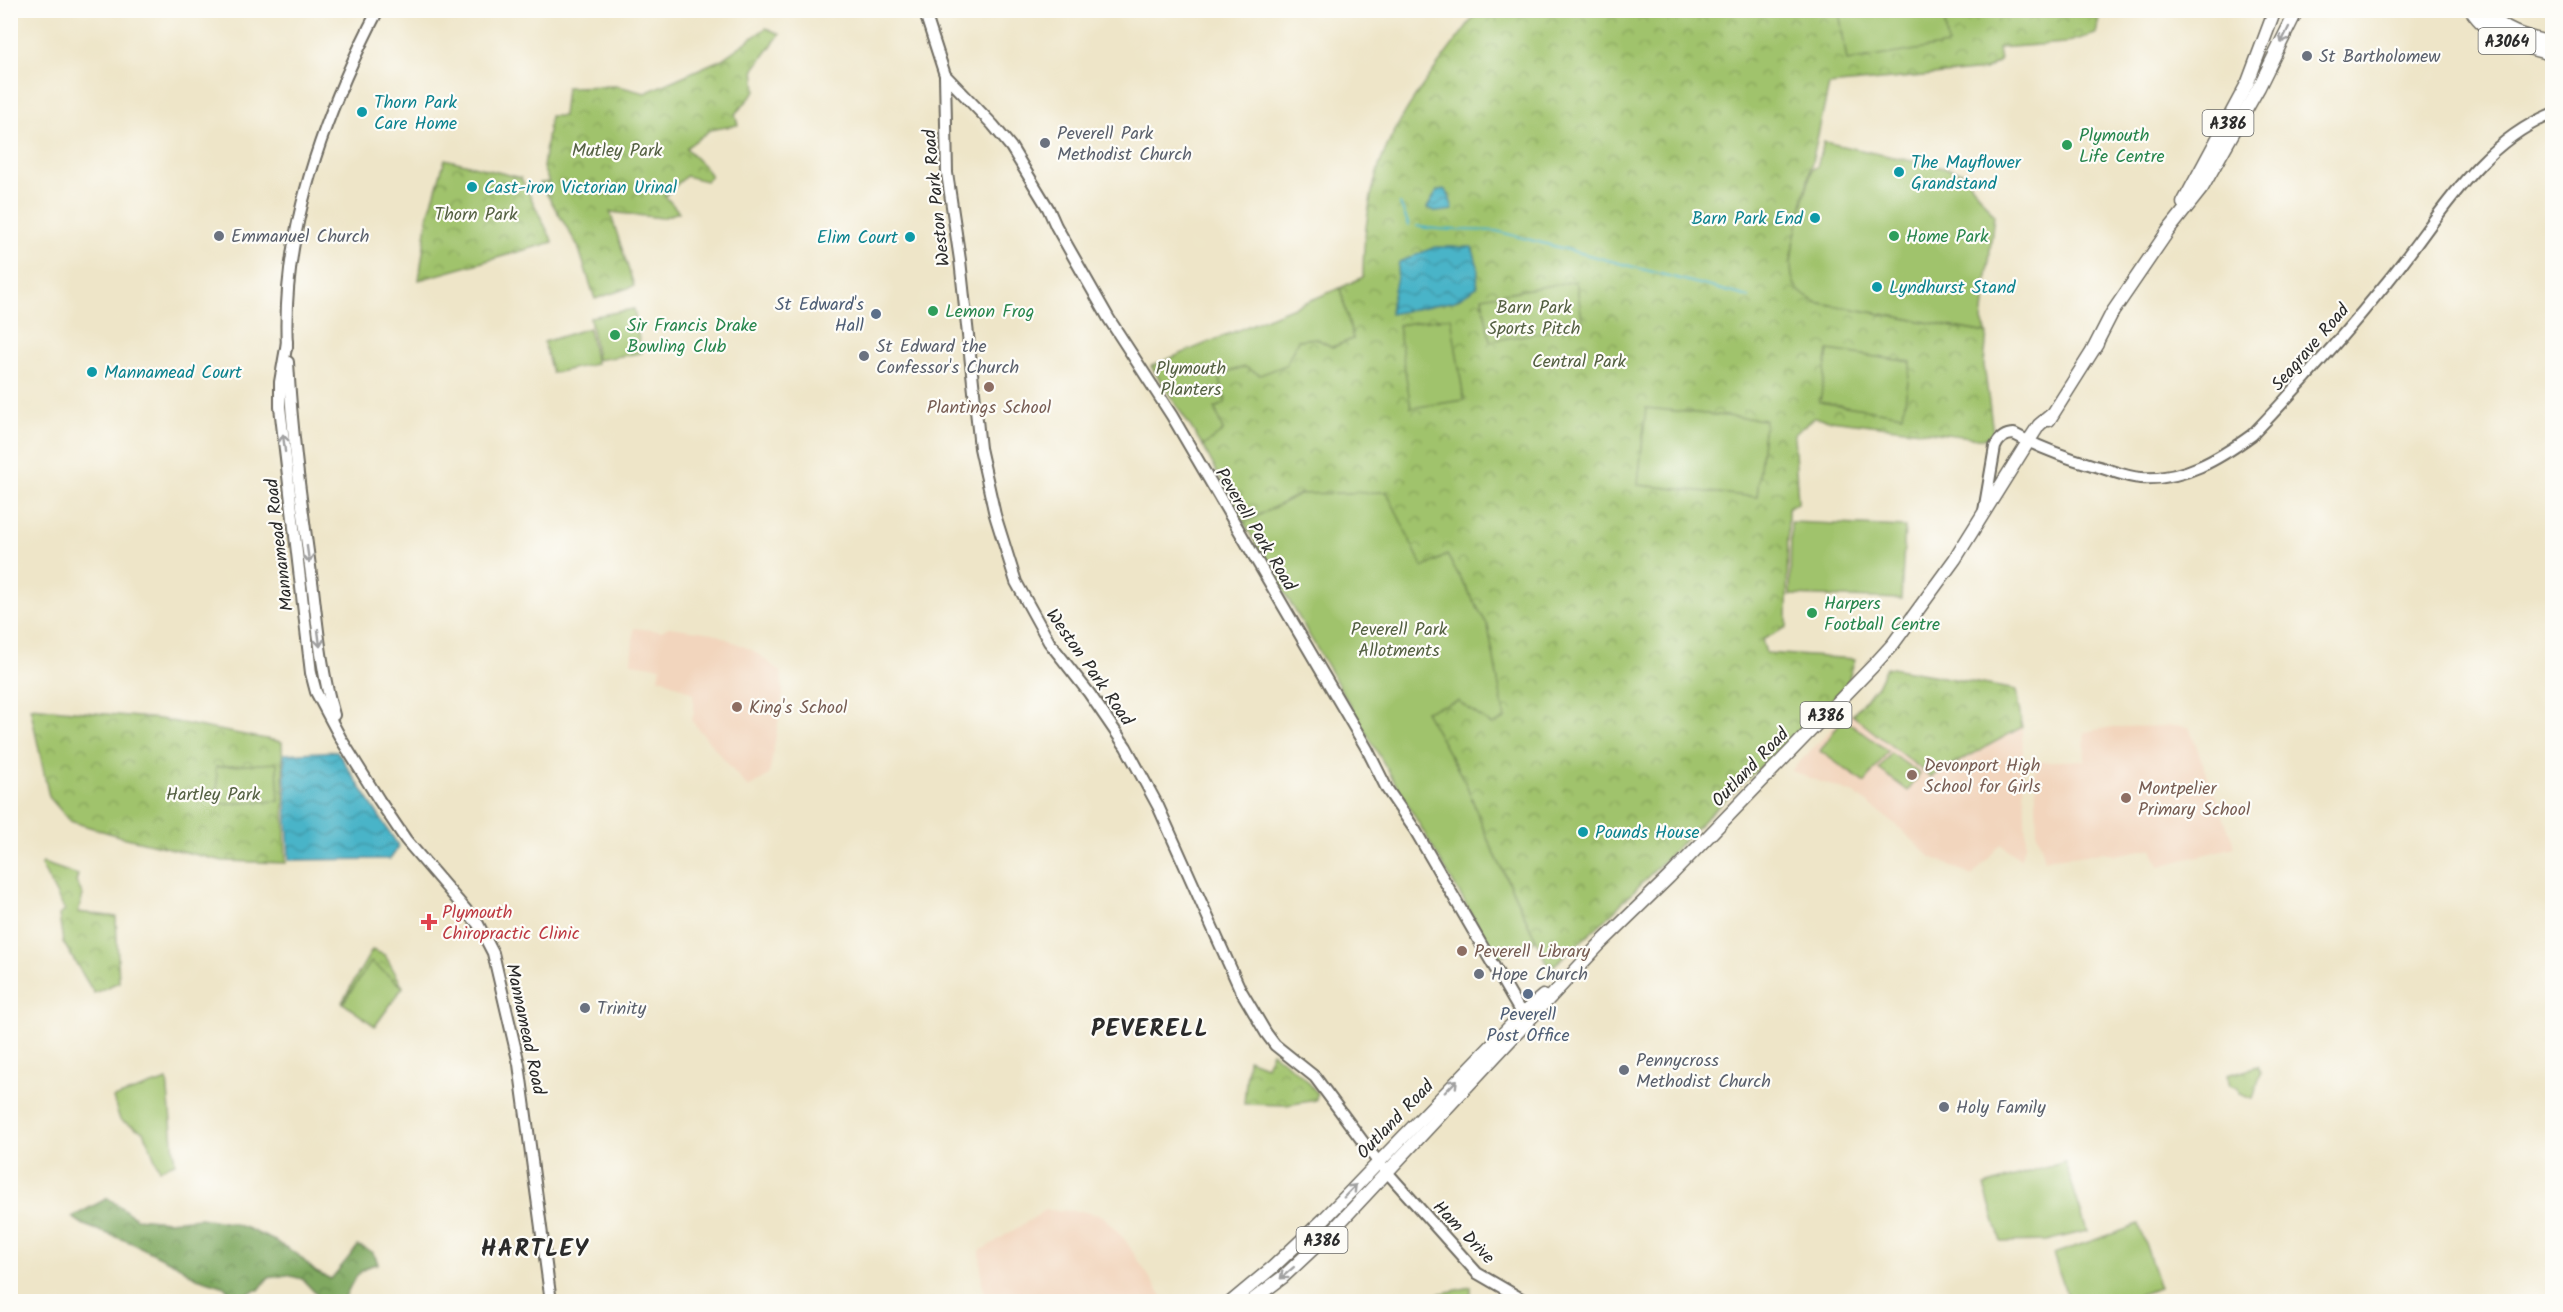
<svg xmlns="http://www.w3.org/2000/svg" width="2563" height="1312" viewBox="0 0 2563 1312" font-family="Kalam,sans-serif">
<defs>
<pattern id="forest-crowns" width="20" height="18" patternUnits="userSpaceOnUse" patternTransform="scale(1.5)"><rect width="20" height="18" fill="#80a960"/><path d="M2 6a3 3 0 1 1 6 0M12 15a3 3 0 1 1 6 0" fill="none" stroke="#698a4f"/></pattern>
<pattern id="park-crowns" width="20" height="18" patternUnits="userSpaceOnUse" patternTransform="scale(1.5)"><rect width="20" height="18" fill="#a0c36c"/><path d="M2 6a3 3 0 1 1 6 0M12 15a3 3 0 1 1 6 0" fill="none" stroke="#839f59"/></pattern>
<pattern id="water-waves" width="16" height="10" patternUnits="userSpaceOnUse" patternTransform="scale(1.5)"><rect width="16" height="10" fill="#4ab4c8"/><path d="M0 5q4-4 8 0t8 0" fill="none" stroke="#3e93a3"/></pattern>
</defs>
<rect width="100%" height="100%" fill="#fdfcf7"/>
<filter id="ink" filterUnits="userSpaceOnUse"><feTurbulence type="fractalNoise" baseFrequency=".0167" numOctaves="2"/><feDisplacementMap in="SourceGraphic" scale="12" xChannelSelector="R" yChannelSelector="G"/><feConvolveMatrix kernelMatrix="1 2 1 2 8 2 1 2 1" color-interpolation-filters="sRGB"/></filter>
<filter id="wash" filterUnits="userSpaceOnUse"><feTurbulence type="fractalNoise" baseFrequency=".008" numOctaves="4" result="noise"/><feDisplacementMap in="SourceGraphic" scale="24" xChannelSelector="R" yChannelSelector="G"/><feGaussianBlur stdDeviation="1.35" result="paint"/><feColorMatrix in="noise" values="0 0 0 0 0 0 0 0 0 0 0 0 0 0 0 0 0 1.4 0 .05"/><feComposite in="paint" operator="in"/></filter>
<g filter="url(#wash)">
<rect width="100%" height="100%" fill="#eee5c8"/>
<g fill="#f2d5bd">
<polygon points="669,627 713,633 754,651 781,672 783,695 769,775 748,788 691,720 694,714 693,693 659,677 661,667 631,663 634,628 661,631"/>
<polygon points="1886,667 2016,690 2022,727 2026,844 2020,859 2001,844 1972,876 1930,856 1895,824 1855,794 1791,771 1843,717 1852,715 1877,686"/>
<polygon points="2182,726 2189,727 2235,847 2159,866 2152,848 2115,855 2104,852 2045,859 2037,833 2035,762 2085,760 2084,732 2112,727"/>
<polygon points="1046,1210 1081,1211 1103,1216 1125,1240 1165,1301 988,1301 982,1285 980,1251"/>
</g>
<path fill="url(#forest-crowns)" stroke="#566a46" stroke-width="1.5" d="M108,1198L136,1218L168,1221L200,1218L231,1223L246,1228L275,1241L297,1254L316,1272L331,1279L358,1246C369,1249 375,1252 378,1264C359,1266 351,1283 344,1300L340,1302L322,1300L302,1279L287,1275L268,1278L259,1290C248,1289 243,1302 231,1301L230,1293L225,1287L197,1278L177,1265L132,1243L84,1225L72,1217Z"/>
<g fill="url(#park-crowns)" stroke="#66774c" stroke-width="1.5">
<path d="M1478,11H2101L2096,34L2065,43L1998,48L2000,61L1985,70L1829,85L1791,257L1815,302L1987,333L1984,365L1994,440L1814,418L1794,434L1798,503L1788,508L1787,627L1762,640L1766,653L1855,659L1847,685L1710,814L1606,919L1550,969L1487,838L1466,784L1424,710L1458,701L1492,725L1460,582L1447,556L1424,569L1300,494L1244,523L1203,446L1223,431L1215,408L1225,402L1219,374L1292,351L1298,340L1316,338L1332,347L1353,339L1340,288L1363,277C1363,239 1369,187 1385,151C1407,100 1446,55 1478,11Z"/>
<polygon points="766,28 780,34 754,69 756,91 735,114 738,125 710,130 686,148 704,166 711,176 706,181 686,176 665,196 679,212 662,218 610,212 634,286 595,299 578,246 540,183 549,182 543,168 550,116 563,116 566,87 618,86 645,93 722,59"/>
<polygon points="445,159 521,178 553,242 419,280 428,216"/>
<polygon points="1886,667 2016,690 2022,727 1931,777 1852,715 1877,686"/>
<polygon points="30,707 160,719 282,742 286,863 223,861 122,837 70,821 49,797"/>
<polygon points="43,863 78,875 76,882 83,895 78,912 116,917 119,982 94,993 63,942 59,915 65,911 41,865"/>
<polygon points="372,950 385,955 403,987 375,1026 342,1002"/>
<polygon points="1272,1052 1305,1078 1317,1093 1316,1100 1287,1105 1244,1104 1248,1059 1266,1066"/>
<polygon points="2258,1066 2261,1072 2253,1099 2239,1094 2238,1088 2230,1085 2227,1075"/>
</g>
<g fill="#a0c36c" stroke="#66774c" stroke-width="1.5">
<polygon points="1839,11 1943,11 1948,45 1847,61"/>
<path d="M1824,142L1962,172L1994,215L1982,321L1987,333L1815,302C1805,296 1796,291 1793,280C1785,257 1806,194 1812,169L1817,167Z"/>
<polygon points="1576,281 1583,325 1490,341 1482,297"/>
<polygon points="1340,288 1353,339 1332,347 1316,338 1298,340 1286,365 1260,375 1245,367 1219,374 1225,403 1215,408 1223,431 1203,446 1151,366"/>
<polygon points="634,309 641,353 597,360 590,317"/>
<polygon points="1451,317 1464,400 1411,408 1398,325"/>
<polygon points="589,328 596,364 552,373 544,342"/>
<polygon points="1828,350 1911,362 1903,415 1820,402"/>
<polygon points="1646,408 1765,420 1757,497 1638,485"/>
<polygon points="1387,492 1423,568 1447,555 1488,626 1505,719 1492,725 1458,701 1425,711 1466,784 1487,838 1536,940 1497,958 1244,523 1300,494"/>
<polygon points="1791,522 1905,527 1901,599 1790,595"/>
<polygon points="1843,718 1888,751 1865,783 1820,751"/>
<polygon points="1891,753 1920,774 1908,791 1879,769"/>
<polygon points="277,763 279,801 219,804 216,767"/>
<polygon points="371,962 403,987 375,1026 343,1003"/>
<polygon points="167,1080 175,1163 159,1169 144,1132 120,1120 113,1098"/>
<polygon points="2065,1162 2087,1231 2046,1241 2001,1242 1984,1186"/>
<polygon points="2139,1225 2160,1288 2119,1301 2069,1301 2053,1254"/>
<polygon points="1471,1287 1471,1298 1468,1301 1406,1301"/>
</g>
<g fill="url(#water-waves)" stroke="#3a707a" stroke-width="1.5">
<polygon points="1444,189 1449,195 1453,210 1437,212 1427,208 1437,191"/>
<path d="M1435,247H1472L1478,266L1477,287L1455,301L1390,314C1391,296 1398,280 1399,262Z"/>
<polygon points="337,751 399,847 390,859 289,860 284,754"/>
</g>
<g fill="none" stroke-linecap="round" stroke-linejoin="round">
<g stroke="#4ab4c8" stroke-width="2">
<polyline points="1400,204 1409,225"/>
<path d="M1417,226C1441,232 1471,229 1496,231L1749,297"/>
</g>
</g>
</g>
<g filter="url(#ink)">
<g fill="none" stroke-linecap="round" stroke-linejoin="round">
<g stroke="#6f6c62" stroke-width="14">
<g id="secondary">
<polyline points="924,10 945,75 993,125 1011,147 1048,208 1056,226 1109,319 1172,416 1367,749 1387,789 1415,830 1525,1020"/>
<polyline points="945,75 947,173 960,260 980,448 995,515 1016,582 1049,642 1089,693 1126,747 1158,806 1240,989 1266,1033 1275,1045 1315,1077 1378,1162 1477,1273 1527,1302"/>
<polyline points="287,342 280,382 280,407 311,673 316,692 341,739 379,800 406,840 478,924 493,953 519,1064 551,1302"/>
<path d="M287,347C281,230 325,112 378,10"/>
<path d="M288,362C292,439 303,514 313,589C318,632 322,674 334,715"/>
<path d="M1984,511L1995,447C1999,439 2004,434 2014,434C2040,448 2064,457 2092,465C2108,469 2125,477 2141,478C2183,481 2219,459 2252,435C2299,386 2345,334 2388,281C2437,221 2477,144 2552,114"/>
</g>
</g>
<g stroke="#6f6c62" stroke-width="15">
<g id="primary">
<path d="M2471,10C2490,39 2521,47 2552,54"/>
<path d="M2485,10C2503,32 2526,37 2552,43"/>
<polyline points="2183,203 2248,82 2275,10"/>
<polyline points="2093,350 2112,313 2168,231 2202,188 2259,87 2297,10"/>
<polyline points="2049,420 2097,344"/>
<polyline points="1231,1302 1273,1267 1324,1219 1522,1014 1543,996"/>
<polyline points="1250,1302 1283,1277 1332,1231 1600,944 1669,877 1873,666 1893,644 1955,559 2028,442 2039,425 2051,415"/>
</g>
</g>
<use href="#secondary" stroke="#fff" stroke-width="10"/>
<use href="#primary" stroke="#fff" stroke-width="12"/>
</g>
<defs><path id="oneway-shaft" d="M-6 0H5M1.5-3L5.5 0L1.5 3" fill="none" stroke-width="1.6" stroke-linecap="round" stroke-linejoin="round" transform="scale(1.5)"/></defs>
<g stroke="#a0a0a0">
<use href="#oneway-shaft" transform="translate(2285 35) rotate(116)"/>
<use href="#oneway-shaft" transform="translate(284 443) rotate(-97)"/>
<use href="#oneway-shaft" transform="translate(308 554) rotate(82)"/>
<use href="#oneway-shaft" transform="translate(319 638) rotate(83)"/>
<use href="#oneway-shaft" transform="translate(1451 1086) rotate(-46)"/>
<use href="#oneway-shaft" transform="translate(1350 1191) rotate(-46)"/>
<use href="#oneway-shaft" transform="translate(1287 1273) rotate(139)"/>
</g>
</g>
<g fill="#6b7280" stroke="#fdfcf7" stroke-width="2">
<circle cx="2307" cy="56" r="6"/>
<circle cx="1045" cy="143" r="6"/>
<circle cx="219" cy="236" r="6"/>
<circle cx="864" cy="356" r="6"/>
<circle cx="1479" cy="974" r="6"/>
<circle cx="585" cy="1008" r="6"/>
<circle cx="1624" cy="1070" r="6"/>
<circle cx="1944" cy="1107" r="6"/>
</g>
<g fill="#0f9aa8" stroke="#fdfcf7" stroke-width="2">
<circle cx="362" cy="112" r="6"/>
<circle cx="1899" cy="172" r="6"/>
<circle cx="472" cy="187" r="6"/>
<circle cx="1815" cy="218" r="6"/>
<circle cx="910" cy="237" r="6"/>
<circle cx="1877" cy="287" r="6"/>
<circle cx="92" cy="372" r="6"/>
<circle cx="1583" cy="832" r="6"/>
</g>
<g fill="#2e9e5b" stroke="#fdfcf7" stroke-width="2">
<circle cx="2067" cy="145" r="6"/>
<circle cx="1894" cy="236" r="6"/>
<circle cx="933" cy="311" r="6"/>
<circle cx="615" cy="335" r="6"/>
<circle cx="1812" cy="613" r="6"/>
</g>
<g fill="#5c6f8a" stroke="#fdfcf7" stroke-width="2">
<circle cx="876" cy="314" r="6"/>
<circle cx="1528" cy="994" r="6"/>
</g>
<g fill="#8d6e63" stroke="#fdfcf7" stroke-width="2">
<circle cx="989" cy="387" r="6"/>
<circle cx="737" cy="707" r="6"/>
<circle cx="1912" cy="775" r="6"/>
<circle cx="2126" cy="798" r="6"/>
<circle cx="1462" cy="951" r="6"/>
</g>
<path fill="#e0444e" stroke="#fdfcf7" stroke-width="2" d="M426 913h6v6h6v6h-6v6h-6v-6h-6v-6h6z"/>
<g text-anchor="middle" stroke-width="4.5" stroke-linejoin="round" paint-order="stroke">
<g fill="#fdfcf7" stroke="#6a6a68" stroke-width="1.5">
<rect x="2478.5" y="28" width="57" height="26" rx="4.5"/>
<rect x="2202.5" y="110" width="51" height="26" rx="4.5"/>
<rect x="1800.5" y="702" width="51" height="26" rx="4.5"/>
<rect x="1296.5" y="1227" width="51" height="26" rx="4.5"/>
</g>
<g font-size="16" font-weight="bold" fill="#2b2b2b">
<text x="2507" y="47">A3064</text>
<text x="2228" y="129">A386</text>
<text x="1826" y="721">A386</text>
<text x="1322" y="1246">A386</text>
</g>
<g font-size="18" fill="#5b616d" stroke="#fdfcf7" text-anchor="start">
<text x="2319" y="62">St Bartholomew</text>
<text x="1057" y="139">Peverell Park<tspan x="1057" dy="21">Methodist Church</tspan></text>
<text x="231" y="242">Emmanuel Church</text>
<text x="876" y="352">St Edward the<tspan x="876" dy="21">Confessor's Church</tspan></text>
<text x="1491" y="980">Hope Church</text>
<text x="597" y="1014">Trinity</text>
<text x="1636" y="1066">Pennycross<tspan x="1636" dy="21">Methodist Church</tspan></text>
<text x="1956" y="1113">Holy Family</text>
</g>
<g font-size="18" fill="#0d838f" stroke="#fdfcf7" text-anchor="start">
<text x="374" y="108">Thorn Park<tspan x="374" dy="21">Care Home</tspan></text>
<text x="1911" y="168">The Mayflower<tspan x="1911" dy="21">Grandstand</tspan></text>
<text x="484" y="193">Cast-iron Victorian Urinal</text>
<text x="1803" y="224" text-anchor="end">Barn Park End</text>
<text x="898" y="243" text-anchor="end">Elim Court</text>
<text x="1889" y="293">Lyndhurst Stand</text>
<text x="104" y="378">Mannamead Court</text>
<text x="1595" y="838">Pounds House</text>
</g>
<g font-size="18" fill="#27864d" stroke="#fdfcf7" text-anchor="start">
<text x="2079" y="141">Plymouth<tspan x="2079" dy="21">Life Centre</tspan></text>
<text x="1906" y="242">Home Park</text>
<text x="945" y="317">Lemon Frog</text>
<text x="627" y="331">Sir Francis Drake<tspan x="627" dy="21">Bowling Club</tspan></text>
<text x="1824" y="609">Harpers<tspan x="1824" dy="21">Football Centre</tspan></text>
</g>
<g font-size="18" fill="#546042" stroke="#fdfcf7">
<text x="617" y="156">Mutley Park</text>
<text x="476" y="220">Thorn Park</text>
<text x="1534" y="313">Barn Park<tspan x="1534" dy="21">Sports Pitch</tspan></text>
<text x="1579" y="367">Central Park</text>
<text x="1191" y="374">Plymouth<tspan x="1191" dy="21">Planters</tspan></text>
<text x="1399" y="635">Peverell Park<tspan x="1399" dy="21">Allotments</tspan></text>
<text x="213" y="800">Hartley Park</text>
</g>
<g font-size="18" fill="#2b2b2b" stroke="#fdfcf7">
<text transform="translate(936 198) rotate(-96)" y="6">Weston Park Road</text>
<text transform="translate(2310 347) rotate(-49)" y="6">Seagrave Road</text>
<text transform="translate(1256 529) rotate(59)" y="6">Peverell Park Road</text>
<text transform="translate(279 545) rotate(-97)" y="6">Mannamead Road</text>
<text transform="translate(1090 667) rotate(55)" y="6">Weston Park Road</text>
<text transform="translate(1750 767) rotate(-46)" y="6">Outland Road</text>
<text transform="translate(526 1029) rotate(78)" y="6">Mannamead Road</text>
<text transform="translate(1395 1119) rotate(-46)" y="6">Outland Road</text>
<text transform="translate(1464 1232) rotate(46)" y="6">Ham Drive</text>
</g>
<g font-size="18" fill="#4e5e75" stroke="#fdfcf7" text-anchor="end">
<text x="864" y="310">St Edward's<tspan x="864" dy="21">Hall</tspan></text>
<text x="1528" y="1020" text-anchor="middle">Peverell<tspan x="1528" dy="21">Post Office</tspan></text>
</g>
<g font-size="18" fill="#785e54" stroke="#fdfcf7" text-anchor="start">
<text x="989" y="413" text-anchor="middle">Plantings School</text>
<text x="749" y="713">King's School</text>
<text x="1924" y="771">Devonport High<tspan x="1924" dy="21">School for Girls</tspan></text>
<text x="2138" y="794">Montpelier<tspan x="2138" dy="21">Primary School</tspan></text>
<text x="1474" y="957">Peverell Library</text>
</g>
<g font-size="18" fill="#be3a42" stroke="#fdfcf7" text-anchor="start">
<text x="442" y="918">Plymouth<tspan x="442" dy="21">Chiropractic Clinic</tspan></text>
</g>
<g font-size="24" font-weight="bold" letter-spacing="1.5" fill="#2b2b2b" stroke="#fdfcf7">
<text x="1150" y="1036">PEVERELL</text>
<text x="535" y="1256">HARTLEY</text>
</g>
</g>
<rect width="2563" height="1312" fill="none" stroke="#fdfcf7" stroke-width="36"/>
</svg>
